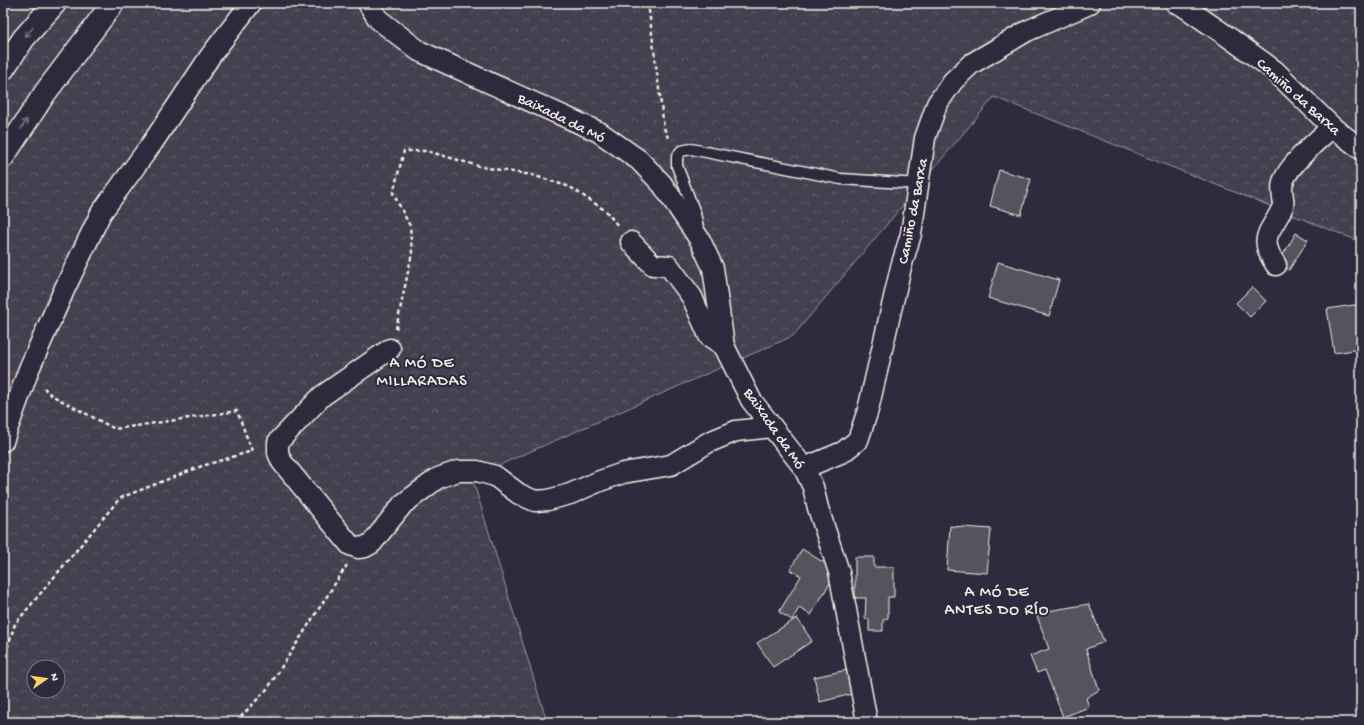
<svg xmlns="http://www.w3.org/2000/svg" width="1364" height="725" viewBox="0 0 1364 725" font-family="'Gochi Hand',sans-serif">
<defs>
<pattern id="forest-crowns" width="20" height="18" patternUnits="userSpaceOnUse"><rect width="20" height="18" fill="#454050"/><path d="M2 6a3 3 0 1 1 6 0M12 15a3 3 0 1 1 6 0" fill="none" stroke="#605c69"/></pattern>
</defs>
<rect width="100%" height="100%" fill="#2f2a3d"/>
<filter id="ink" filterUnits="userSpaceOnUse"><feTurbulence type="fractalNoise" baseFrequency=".025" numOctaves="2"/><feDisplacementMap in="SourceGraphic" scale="8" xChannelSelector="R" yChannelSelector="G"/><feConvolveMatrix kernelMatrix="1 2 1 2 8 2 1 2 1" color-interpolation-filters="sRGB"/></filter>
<g filter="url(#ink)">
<path fill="url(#forest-crowns)" stroke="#9c989c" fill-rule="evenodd" d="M3,3H1361V242L994,97L793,336L472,477L547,722H3ZM34,667H58V691H34Z"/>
<g fill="#56525f" stroke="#f4f1e8">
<polygon points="999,170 1031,179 1021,215 990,206"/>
<polygon points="1296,233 1308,240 1289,270 1278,263"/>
<polygon points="998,262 1059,280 1049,316 988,298"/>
<polygon points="1252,287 1266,301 1250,317 1236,303"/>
<polygon points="1361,304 1361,349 1334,353 1327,309"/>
<polygon points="950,526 991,529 987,573 947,570"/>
<polygon points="802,549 837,571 811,615 799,608 792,620 779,612 801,576 790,570"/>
<polygon points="855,557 874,557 874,567 894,567 894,597 888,597 888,618 883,620 883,631 869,631 869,619 865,619 866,598 855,598"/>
<polygon points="1089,604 1104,642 1086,649 1099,690 1086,698 1089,707 1063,717 1045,670 1037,673 1030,656 1049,649 1036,613"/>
<polygon points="797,618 812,641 773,667 757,643"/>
<polygon points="847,670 852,694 820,702 814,677"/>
</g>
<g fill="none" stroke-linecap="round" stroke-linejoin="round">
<g stroke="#f4f1e8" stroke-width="13">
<polyline id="service" points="698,228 695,213 677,166 677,157 681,151 691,149 841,179 918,184"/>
</g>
<g stroke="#f4f1e8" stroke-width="23">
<g id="minor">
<polyline points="368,3 378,19 419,51 599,132 639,160 662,184 700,240 713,268 724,346 751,400 804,468 813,487 818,508 839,572 867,722"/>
<polyline points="1176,3 1180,4 1224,34 1274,70 1332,127 1361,149"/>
<polyline points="631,242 653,265 669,266 692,297 709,336 724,346"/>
<path d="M1276,265C1256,235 1272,233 1283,206C1285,201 1280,190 1283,182C1289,164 1318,140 1332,127"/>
<polyline points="390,349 322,396 278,442 278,453 282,462 350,545 358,548 365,547 372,543 403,504 438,478 458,471 477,471 495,476 519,494 535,501 548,500 570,494 600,481 623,473 671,465 709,442 736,431 772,427"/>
<polyline points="3,441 29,369 65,288 101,213 153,142 211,55 251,3"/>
<polyline points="804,468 843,452 858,440 868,410 901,267 911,234 925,138 937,104 953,81 971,64 1027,31 1087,5 1090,3"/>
</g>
</g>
<g stroke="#f4f1e8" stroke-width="25">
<g id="motorway">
<polyline points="3,69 24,38 55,3"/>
<polyline points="3,157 45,93 113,3"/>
</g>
</g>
<g stroke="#f4f1e8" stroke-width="2.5" stroke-dasharray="4 3" stroke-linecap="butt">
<polyline points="648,3 664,128 669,140"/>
<polyline points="396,329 412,253 410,226 393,193 404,151 427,151 482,167 532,175 570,187 606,211 618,226"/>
<polyline points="3,661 15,624 120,498 202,466 252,451 237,411 115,429 51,395 44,388"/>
<polyline points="236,722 268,688 347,565"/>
</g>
<use href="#service" stroke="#2f2a3d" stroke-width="10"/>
<use href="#minor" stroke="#2f2a3d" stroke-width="20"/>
<use href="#motorway" stroke="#2f2a3d" stroke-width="22"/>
</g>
<defs><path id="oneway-shaft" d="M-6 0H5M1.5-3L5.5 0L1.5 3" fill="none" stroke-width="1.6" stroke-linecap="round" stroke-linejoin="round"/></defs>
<g stroke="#747079">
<use href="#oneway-shaft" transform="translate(29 32) rotate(132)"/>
<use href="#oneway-shaft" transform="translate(24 124) rotate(-57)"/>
</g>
</g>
<g text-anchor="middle" stroke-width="4" stroke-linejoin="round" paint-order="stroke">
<g font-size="15" fill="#f4f1e8" stroke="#2f2a3d">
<text transform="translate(1299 96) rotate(42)" y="5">Camiño da Barxa</text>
<text transform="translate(562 117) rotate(26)" y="5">Baixada da Mó</text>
<text transform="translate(912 211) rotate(-79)" y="5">Camiño da Barxa</text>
<text transform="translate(775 428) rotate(55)" y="5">Baixada da Mó</text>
</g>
<g font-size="16" letter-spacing="1" fill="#f4f1e8" stroke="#2f2a3d">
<text x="422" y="367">A MÓ DE<tspan x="422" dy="18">MILLARADAS</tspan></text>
<text x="997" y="596">A MÓ DE<tspan x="997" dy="18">ANTES DO RÍO</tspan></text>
</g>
</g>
<rect width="1364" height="725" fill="none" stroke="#2f2a3d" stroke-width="16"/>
<rect x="8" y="8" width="1348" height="709" fill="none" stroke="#f4f1e8" stroke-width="1.5" filter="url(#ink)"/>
<g transform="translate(46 679) rotate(77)"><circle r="19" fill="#2f2a3d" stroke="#7e7a81"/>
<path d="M0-3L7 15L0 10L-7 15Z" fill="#ffd166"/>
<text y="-6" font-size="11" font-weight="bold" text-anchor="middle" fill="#f4f1e8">N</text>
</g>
</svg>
